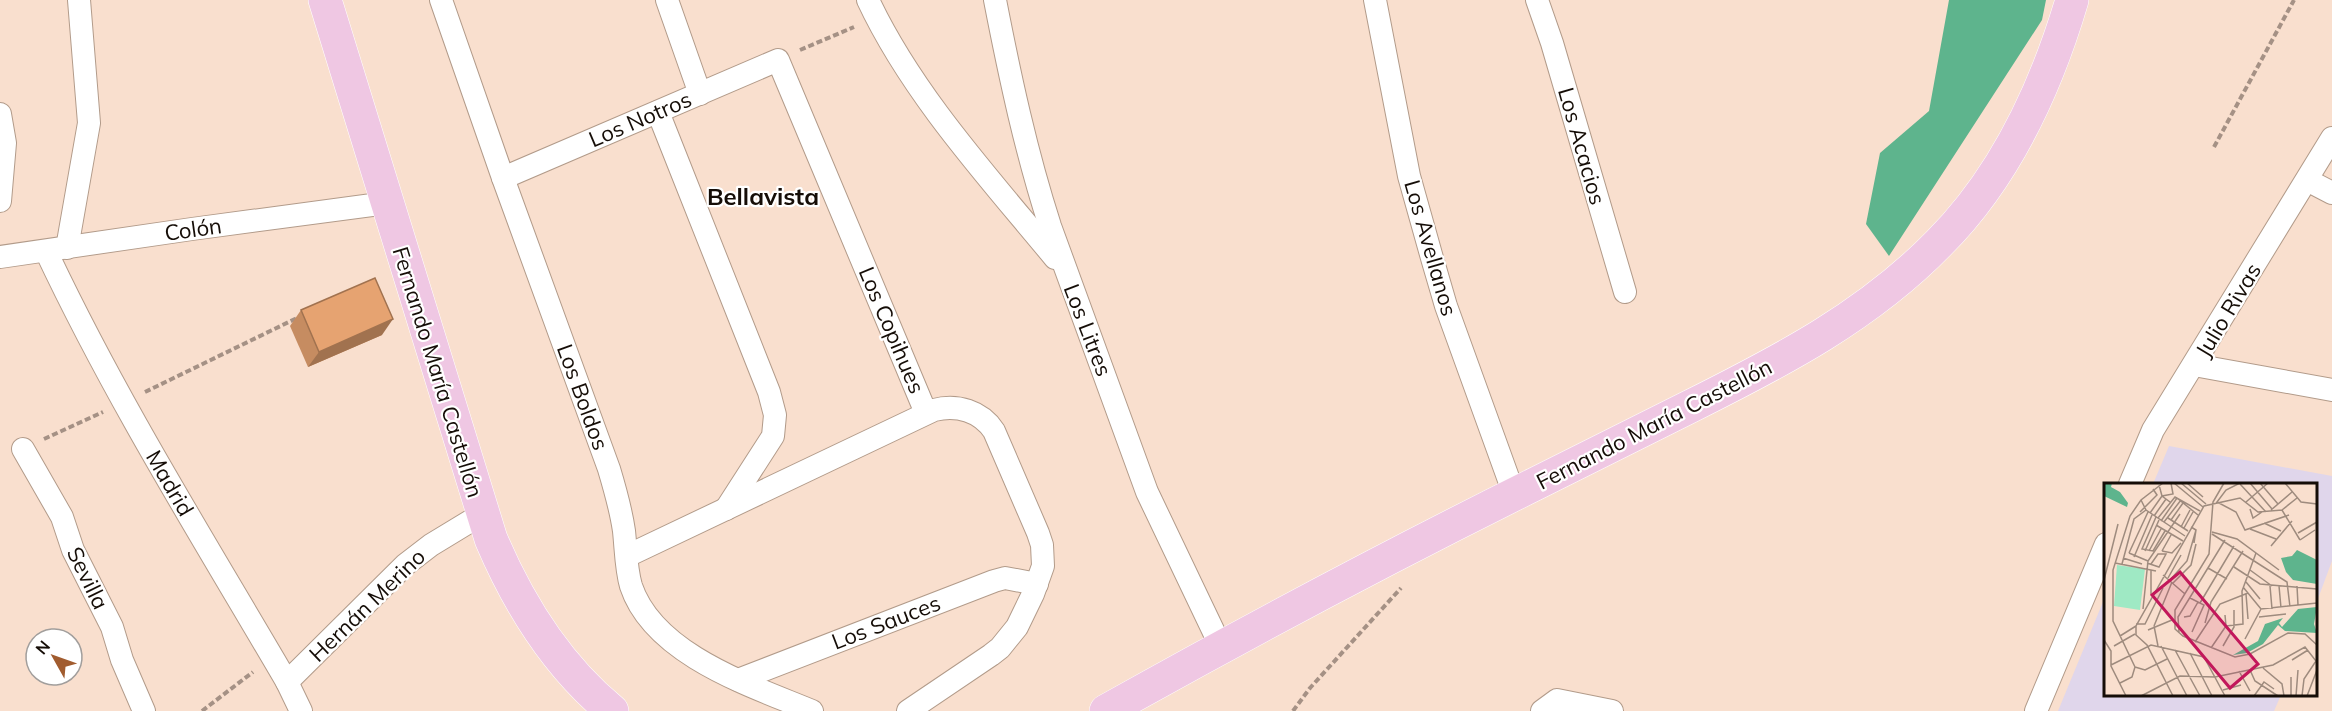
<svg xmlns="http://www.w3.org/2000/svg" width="2332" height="711" viewBox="0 0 2332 711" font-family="Mulish,sans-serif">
<rect width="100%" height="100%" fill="#f9dfce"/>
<g fill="#e0d6eb">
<polygon points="2169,446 2332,476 2332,561 2316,604 2316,484 2153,484"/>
<polygon points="2105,597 2106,694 2281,695 2274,711 2058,711"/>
</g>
<polygon fill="#5eb48d" points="1949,0 2046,0 2042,20 1889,256 1866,224 1880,153 1929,111"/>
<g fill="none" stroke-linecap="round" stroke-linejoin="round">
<g stroke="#b29b8a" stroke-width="24">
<g id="minor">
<path d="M441,0L503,178L609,469C615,489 621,510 624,531C626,550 626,569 631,586C654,655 752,686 812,711"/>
<polyline points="667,0 700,94"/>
<path d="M868,0C912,94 989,178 1055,258"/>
<path d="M995,0C1010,77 1026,152 1050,226L1147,492L1221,647"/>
<polyline points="1375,0 1409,176 1432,258 1446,306 1514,494"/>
<polyline points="1537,0 1552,43 1625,292"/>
<polyline points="658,112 769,392 775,415 773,436 726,509"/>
<polyline points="0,114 5,143 0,201"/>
<polyline points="503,178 778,60 926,413"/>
<polyline points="2307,180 2332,193"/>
<polyline points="67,248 89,123 79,0"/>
<path d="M46,251C116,400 204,540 287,682L301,711"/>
<polyline points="0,257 192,229 387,203"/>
<polyline points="2194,365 2332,390"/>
<polyline points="23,449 62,517 73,550 112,627 122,660 144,711"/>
<polyline points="2130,484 2153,430 2332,138"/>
<path d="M627,556L934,410C957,404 981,411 994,431L1038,533L1042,545L1043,566L1033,594L1017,627L1000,648L991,655L908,711"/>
<polyline points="738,680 994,581 1005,578 1037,584"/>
<polyline points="287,682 405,565 431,545 482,514"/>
<polyline points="1542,711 1557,700 1612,711"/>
<polyline points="2036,711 2106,544"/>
</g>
</g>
<g stroke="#fff" stroke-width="34">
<g id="primary">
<path d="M325,0L491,539C519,605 556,665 612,711"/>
<path d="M1106,711C1247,632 1390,556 1535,484C1587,458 1639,432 1691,406C1781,361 1868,316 1939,243C2005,177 2046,88 2072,0"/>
</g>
</g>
<g stroke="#a59185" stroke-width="4" stroke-dasharray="6 3" stroke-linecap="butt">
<polyline points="800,50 854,27"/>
<polyline points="2214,147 2294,0"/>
<polyline points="145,392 297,318"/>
<polyline points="44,439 103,412"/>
<polyline points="202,711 253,672"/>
<polyline points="1293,711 1310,688 1401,588"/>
</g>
<use href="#minor" stroke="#fff" stroke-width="22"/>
<use href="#primary" stroke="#efc7e3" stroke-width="33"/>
</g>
<polygon fill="#c68c61" points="301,310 382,335 308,367 290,326"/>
<polygon fill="#a1724f" points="393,319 382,335 308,367 319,352"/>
<polygon fill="#e6a371" stroke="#a1724f" stroke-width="1.5" points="375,278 393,319 319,352 301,310"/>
<g text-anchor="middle" stroke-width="4.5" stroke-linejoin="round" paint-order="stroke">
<g font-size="22" fill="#150d07" stroke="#fff">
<text transform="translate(640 119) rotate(-23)" y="8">Los Notros</text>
<text transform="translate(1582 146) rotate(74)" y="8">Los Acacios</text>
<text transform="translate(193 229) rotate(-8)" y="8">Colón</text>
<text transform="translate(1431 248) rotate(74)" y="8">Los Avellanos</text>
<text transform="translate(2228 310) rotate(-59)" y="8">Julio Rivas</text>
<text transform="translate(892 330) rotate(67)" y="8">Los Copihues</text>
<text transform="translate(1088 330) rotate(69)" y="8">Los Litres</text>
<text transform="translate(438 372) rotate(73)" y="8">Fernando María Castellón</text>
<text transform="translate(583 397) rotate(70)" y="8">Los Boldos</text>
<text transform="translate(1654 424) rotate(-27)" y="8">Fernando María Castellón</text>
<text transform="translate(170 483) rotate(60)" y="8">Madrid</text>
<text transform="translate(88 578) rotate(64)" y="8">Sevilla</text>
<text transform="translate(367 605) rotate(-44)" y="8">Hernán Merino</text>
<text transform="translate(886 622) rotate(-21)" y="8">Los Sauces</text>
</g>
<g font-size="24" font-weight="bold" fill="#150d07" stroke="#fff">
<text x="763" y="205">Bellavista</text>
</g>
</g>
<g transform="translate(2104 483)">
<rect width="213" height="213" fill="#f9dfce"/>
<path d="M13,82L41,86L36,127L10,123Z" fill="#9fe9c4"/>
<path d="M0,0H8L7,4L16,9L24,20L23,24L0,13ZM193,67L213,77V101L189,97L182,89L177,75L188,73ZM213,124L210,141L213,150L181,148L174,142L159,161L143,170L129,172L154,158L161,141L179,135L175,140L178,144L194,126Z" fill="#5eb48d"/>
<path fill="none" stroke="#9e8b7e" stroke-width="1.5" d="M70,0L99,24M77,0L102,21M83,0L99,14M120,0L109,19L105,71L71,127V146L79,153L131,174L146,171L184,150L201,151L213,162M136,0L122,7L113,19L132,29L141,47L185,32M146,0L168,26M156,0L174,21M181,0L197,19L213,21M136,1L162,29M55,2L58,13L66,19M37,17L42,27L81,53M142,19L164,0M146,26L149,35L158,29M167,27L188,9M178,27L193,15M36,29L53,12L49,6M46,30L58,13L69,11L67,0M50,33L62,16M52,34L38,66L49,68L61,48M54,35L71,14L96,28M64,35L84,48M67,37L79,20M57,38L73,15L94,32M60,39L77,17M160,40L177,48M52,42L79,58M77,44L86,27M87,44L92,47L90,60M80,45L89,29M146,46L172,56M108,49L133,56L175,87M194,50L213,39M108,51L183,99L186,124M196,57L211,47M167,63L188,38M41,68L55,37M45,68L57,46M58,68L68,70L77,60M58,68L67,52M25,70L44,29M25,70L44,78M30,74L48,32M19,75L38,81M11,80L52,88M43,80L55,84L62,71H54L47,81M18,81L30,36L42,27M130,84L156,101L213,106M104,85L123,96M47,87V111M146,87L168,103M59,92L81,111M64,95L77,72M0,97L14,41M66,97L83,78L92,47M142,99L156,116M69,100L87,82L92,61M166,103L168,126M175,103L177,125M193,103L194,122M139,104L157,126L213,120M142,111L144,136M86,115L100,122L88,149M96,120L130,63M39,126L44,78L76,31M80,134L86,133L94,119M155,134L182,131M101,140L107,119L139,68M32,141H41L59,105M50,143L68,99M50,143L54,163M122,143L139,141L138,108L152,70M44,147L68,137M75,149L74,134L121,57M16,153L32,143M141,156L157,126M0,157L7,168V183L22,213M91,159L116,121L144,110M10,163L31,151M57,163L83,213M119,163L130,144V127M107,165L122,143L121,132M71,167L96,213M86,170L108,213M188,177L204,167M7,182L47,162L100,174L121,213M31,184L9,138V87L26,33L37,17L59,0M31,184L41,187L63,176M159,185L178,201L180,213M146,187L151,198L174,213M135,188L146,208M187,194V213M16,200L28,194L31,184M119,207L137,202M37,213L76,193L111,194L169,182L201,164L212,178L200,196L198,213M69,213L43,162L32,152V143L100,23L136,15L154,29L178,27L196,57M150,213L160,199L170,206M192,213L194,187M203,213L213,187"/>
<path fill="#c2185b" fill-opacity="0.15" stroke="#c2185b" stroke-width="3" d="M76,89L154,181L126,205L48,112Z"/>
<rect width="213" height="213" fill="none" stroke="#150d07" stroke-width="3"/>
</g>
<g transform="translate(54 657) rotate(310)"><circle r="28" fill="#ffffff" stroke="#a19e9c" stroke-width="1.5"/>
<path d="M0-4.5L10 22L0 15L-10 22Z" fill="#a15c2f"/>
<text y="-9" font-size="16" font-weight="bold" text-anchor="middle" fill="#150d07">N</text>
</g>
</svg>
